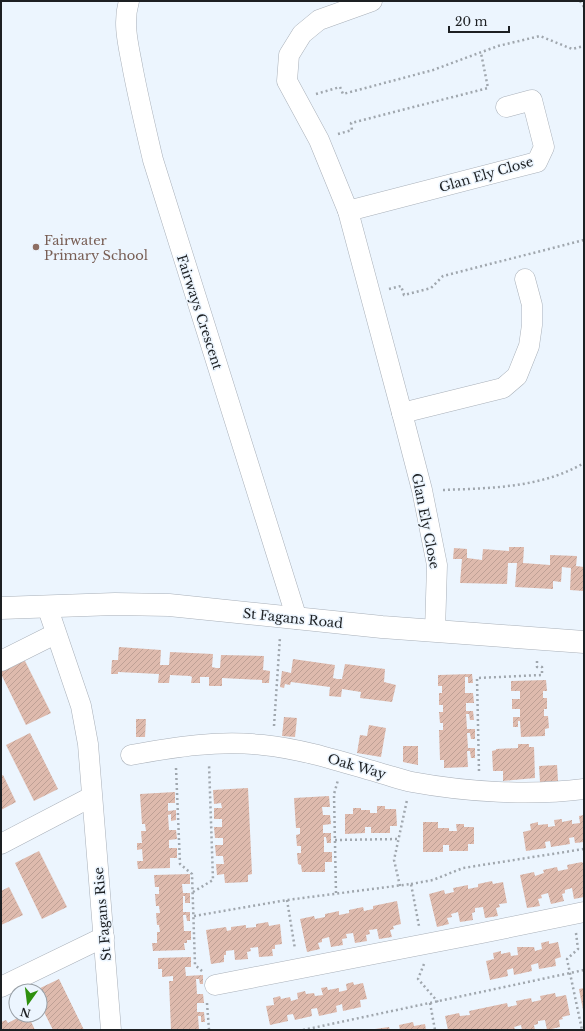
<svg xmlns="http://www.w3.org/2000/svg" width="585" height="1031" viewBox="0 0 585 1031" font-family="'Libre Baskerville',serif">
<defs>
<pattern id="building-hatch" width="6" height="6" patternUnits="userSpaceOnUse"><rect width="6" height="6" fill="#debaad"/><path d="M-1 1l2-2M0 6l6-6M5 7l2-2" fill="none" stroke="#bea095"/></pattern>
</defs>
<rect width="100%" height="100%" fill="#ecf5fe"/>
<g fill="url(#building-hatch)">
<polygon points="509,547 524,547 523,563 550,565 550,555 577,556 576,566 584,567 584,591 570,590 571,568 562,567 561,582 553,581 553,589 515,587 517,563 508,563 507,584 460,583 462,559 453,559 454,548 467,549 467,558 482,560 483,549 509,551"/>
<polygon points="119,647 161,650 160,665 169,665 170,652 213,654 212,667 216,668 220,668 221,655 264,656 263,670 270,671 269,683 262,683 262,680 222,678 222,686 209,686 209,677 200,677 200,683 191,683 192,677 190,676 170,675 169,683 158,683 159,674 118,672 118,674 111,674 112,660 118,660"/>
<polygon points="23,657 51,713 26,725 1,674 1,667"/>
<polygon points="293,659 335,665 333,678 337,679 342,679 345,664 385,669 384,682 396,685 392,702 360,698 361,692 342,689 341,697 329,696 330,687 291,682 290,685 285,684 284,688 280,687 282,671 291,673"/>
<polygon points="472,674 473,683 468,683 468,677 465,677 465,693 473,693 474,703 466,703 466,711 473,711 474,720 470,720 469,714 466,714 467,729 475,729 475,739 471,739 470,733 467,733 468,748 475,748 475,758 471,758 470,751 467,751 468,767 444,768 444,760 440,760 439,730 443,730 443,723 440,723 439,712 443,712 443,705 439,705 439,693 442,693 442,686 438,686 438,675"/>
<polygon points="546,680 547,691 543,691 543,698 547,698 547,709 544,709 544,716 548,716 549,728 545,729 545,736 521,737 520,721 518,721 518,727 513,727 513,717 520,717 520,709 512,709 512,699 520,699 520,691 511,691 511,681"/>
<polygon points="284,717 297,718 295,737 282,736"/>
<polygon points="136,719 146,719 145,737 136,737"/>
<polygon points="369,725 386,728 381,757 357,753 360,735 367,736"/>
<polygon points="30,733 58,789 34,801 6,745"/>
<polygon points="518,744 529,744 529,747 534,747 535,778 503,781 503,771 493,771 492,751 496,750 496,749 518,748"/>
<polygon points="403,746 418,746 418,765 403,762"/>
<polygon points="557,765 558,781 540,782 539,766"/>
<polygon points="3,775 16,802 1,810 1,776"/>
<polygon points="248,788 252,874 248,875 248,882 225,883 224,874 217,875 216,864 224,864 223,856 216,856 215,845 223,845 223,838 215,838 214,827 222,827 222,819 214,819 214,808 222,808 221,803 214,804 213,790"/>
<polygon points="175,792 175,803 168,803 168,811 176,810 176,820 171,821 171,814 168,815 169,830 176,830 177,839 169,840 169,848 177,848 177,858 170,858 170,868 138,869 137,861 143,861 142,849 137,850 137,843 142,843 141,831 146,831 145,824 142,824 140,794"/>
<polygon points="329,796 330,807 322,807 323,815 330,815 331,824 323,825 323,833 331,833 331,843 327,843 326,837 324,837 324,852 332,852 332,862 325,862 325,872 302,872 301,865 298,864 297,853 301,853 301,846 297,846 296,835 300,834 300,828 296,828 294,798"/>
<polygon points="377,806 385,806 385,809 396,809 397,826 390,826 390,833 371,833 371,827 365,827 365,833 345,834 345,814 353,814 353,808 361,808 361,810 370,810 370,813 377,813"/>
<polygon points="584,815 584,842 575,843 574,837 569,838 570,844 551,847 550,841 545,842 546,848 526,851 523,832 531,830 530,824 538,822 538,825 548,824 548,827 555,826 554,820 562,819 562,822 572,820 572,824 580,823 579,816"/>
<polygon points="423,822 438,822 438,828 449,828 449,831 457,831 456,824 464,824 464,827 474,827 474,844 468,844 468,851 449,851 449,845 443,845 443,852 423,852"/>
<polygon points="39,851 67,907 42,919 15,863"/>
<polygon points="582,862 584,865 584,897 574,899 572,888 565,890 565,893 562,894 564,901 551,904 548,893 541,895 542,898 538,899 540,906 527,908 520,875 534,872 535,876 544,873 543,870 557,867 558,871 568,869 567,865"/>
<polygon points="190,874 190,884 182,884 183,893 190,893 190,903 185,903 185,896 183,896 183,912 190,912 190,921 187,921 186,915 183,915 184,931 191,931 191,940 187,940 187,943 184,943 185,950 153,951 152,943 157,943 157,932 160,932 159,925 157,925 156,913 160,913 159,906 156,906 155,894 159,894 159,887 155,887 154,875"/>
<polygon points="492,881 493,884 503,882 507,903 499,904 500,907 496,908 498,916 485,918 483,907 475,908 475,912 472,913 473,920 460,922 458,912 451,914 452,917 447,918 449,924 437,927 429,894 444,890 445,894 454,892 453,888 468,885 468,889 478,887 478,884"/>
<polygon points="9,887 23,915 1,925 1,891"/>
<polygon points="397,901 401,924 393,926 394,929 390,930 392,937 379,939 377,929 369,930 370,934 366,935 367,941 355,943 353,933 346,934 347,938 342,939 343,945 331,947 329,937 322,939 322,942 318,943 320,949 307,952 300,919 314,916 315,919 325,917 325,914 339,911 339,915 349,913 349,910 363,907 364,911 373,909 373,906"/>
<polygon points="268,922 269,926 280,924 282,944 275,945 275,949 272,949 273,956 259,957 258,947 250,948 251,951 247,952 248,959 235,960 234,950 226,951 226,955 224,955 224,962 211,964 206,930 226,927 227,931 231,930 231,927 246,925 246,928 256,927 256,924"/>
<polygon points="549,941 549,944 558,942 561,957 555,959 556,966 539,969 538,963 531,965 532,971 514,975 513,968 507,970 508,976 490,980 486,961 494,959 493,953 501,951 501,954 510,952 511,956 518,955 517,947 534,947 535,951 542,949 541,943"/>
<polygon points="191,957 191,967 185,967 186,976 203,975 203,984 200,984 199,979 196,979 197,994 203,994 204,1003 197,1003 197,1012 204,1012 205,1022 201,1022 201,1016 198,1016 199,1030 171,1030 169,981 173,981 173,976 162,977 162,969 158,969 158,958"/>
<polygon points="59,979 84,1030 53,1030 40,1004 40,991 34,991"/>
<polygon points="353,982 354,985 363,983 367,999 360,1000 361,1007 343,1011 342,1004 336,1006 337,1012 319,1016 317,1008 311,1009 312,1016 295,1020 293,1014 287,1015 288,1021 270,1025 266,1006 274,1005 273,998 280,996 281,999 290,997 291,1001 298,999 297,993 305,991 306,994 314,993 315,996 323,995 321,988 327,987 328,990 339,988 339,992 347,990 346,984"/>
<polygon points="584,988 584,1010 583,1010 579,989"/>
<polygon points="555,993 556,997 566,995 570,1015 562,1017 563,1019 559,1020 560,1027 547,1030 545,1020 538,1021 538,1024 534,1025 535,1030 522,1030 521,1025 514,1027 515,1029 512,1030 448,1030 445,1016 459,1013 460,1016 470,1015 469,1011 507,1003 508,1007 517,1005 516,1001 531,998 532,1002 541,1000 540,996"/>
<polygon points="23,1015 28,1015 35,1030 1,1030 1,1022 6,1020 8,1023"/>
<polygon points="413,1022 414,1026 425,1024 426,1030 400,1030 399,1025"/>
<polygon points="389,1027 390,1030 375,1030 375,1029"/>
</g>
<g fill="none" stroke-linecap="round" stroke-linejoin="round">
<g stroke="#a9b0b9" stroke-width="21">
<g id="minor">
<path d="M129,1C122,24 129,47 133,70C139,101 146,130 153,160L297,619"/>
<polyline points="372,1 319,20 302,34 289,55 287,81 319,140 348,211 402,413 422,490 437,565 435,631"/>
<polyline points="348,211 537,162 544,147 532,100 506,107"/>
<polyline points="402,413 503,388 517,376 529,346 532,325 532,305 525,279"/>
<polyline points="47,606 81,706 88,744 111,1030"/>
<polyline points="1,661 55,634"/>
<path d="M131,755C175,747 218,740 263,745C303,749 342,762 380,773C391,776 402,780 412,782C466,792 530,796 584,789"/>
<polyline points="1,844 91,797"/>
<polyline points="215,985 482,933 584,912"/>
<polyline points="1,987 104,937"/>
</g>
</g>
<g stroke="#a9b0b9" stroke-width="23">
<polyline id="tertiary" points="1,608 115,604 169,605 382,627 584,642"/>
</g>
<g stroke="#a0a7ae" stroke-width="2.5" stroke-dasharray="2 3" stroke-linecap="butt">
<polyline points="580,1 584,7"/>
<polyline points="316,94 340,87 343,94 433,70 498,46 540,36 572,49 584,46"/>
<polyline points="338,134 352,130 351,123 488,88 481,53"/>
<polyline points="389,289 401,286 404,295 431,288 443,276 584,240"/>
<path d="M443,490C491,488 541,488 584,463"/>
<polyline points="274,726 280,637"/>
<polyline points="176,768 180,864 192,874 195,965 202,971"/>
<polyline points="479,771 477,678 542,675 542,667 537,667 537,659"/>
<polyline points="335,840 398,839"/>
<polyline points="411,884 433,880 463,868 584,849"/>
<polyline points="400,886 394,860 407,800"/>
<polyline points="193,892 213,880 209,764"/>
<polyline points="336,893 334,794 338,780"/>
<polyline points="287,900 295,949"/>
<polyline points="194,916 287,900 411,884 419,926"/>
<polyline points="576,933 578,949 567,959 582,1030"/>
<polyline points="424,964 418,979 438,1002"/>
<polyline points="207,1003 209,1030"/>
<polyline points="430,1003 435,1030"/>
<polyline points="303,1030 584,970"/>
</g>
<use href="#minor" stroke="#fff" stroke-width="20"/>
<use href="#tertiary" stroke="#fff" stroke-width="22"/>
</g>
<circle fill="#8d6e63" stroke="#ecf5fe" stroke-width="1.5" cx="36" cy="247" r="4"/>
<g text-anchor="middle" stroke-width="3" stroke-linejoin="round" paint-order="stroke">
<g font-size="13" fill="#1d2023" stroke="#ecf5fe">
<text transform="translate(486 174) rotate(-16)" y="5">Glan Ely Close</text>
<text transform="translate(200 312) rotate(72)" y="5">Fairways Crescent</text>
<text transform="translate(426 521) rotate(79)" y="5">Glan Ely Close</text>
<text transform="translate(293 618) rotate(6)" y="5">St Fagans Road</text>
<text transform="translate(357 766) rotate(16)" y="5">Oak Way</text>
<text transform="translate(102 914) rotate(-95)" y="5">St Fagans Rise</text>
</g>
<g font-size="13" fill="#785e54" stroke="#ecf5fe" text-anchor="start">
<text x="44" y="245">Fairwater<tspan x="44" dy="15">Primary School</tspan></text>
</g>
</g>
<rect width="585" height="1031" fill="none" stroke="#1d2023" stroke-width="4"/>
<g transform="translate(28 1003) rotate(194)"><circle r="19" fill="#ecf5fe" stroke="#99a0a6"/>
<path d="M0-3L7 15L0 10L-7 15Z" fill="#2e900e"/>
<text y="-6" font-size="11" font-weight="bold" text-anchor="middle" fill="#1d2023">N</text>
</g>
<path d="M449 26v6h60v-6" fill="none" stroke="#1d2023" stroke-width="2"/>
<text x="455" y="26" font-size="12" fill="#1d2023" stroke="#ecf5fe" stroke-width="3" paint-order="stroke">20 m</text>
</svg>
